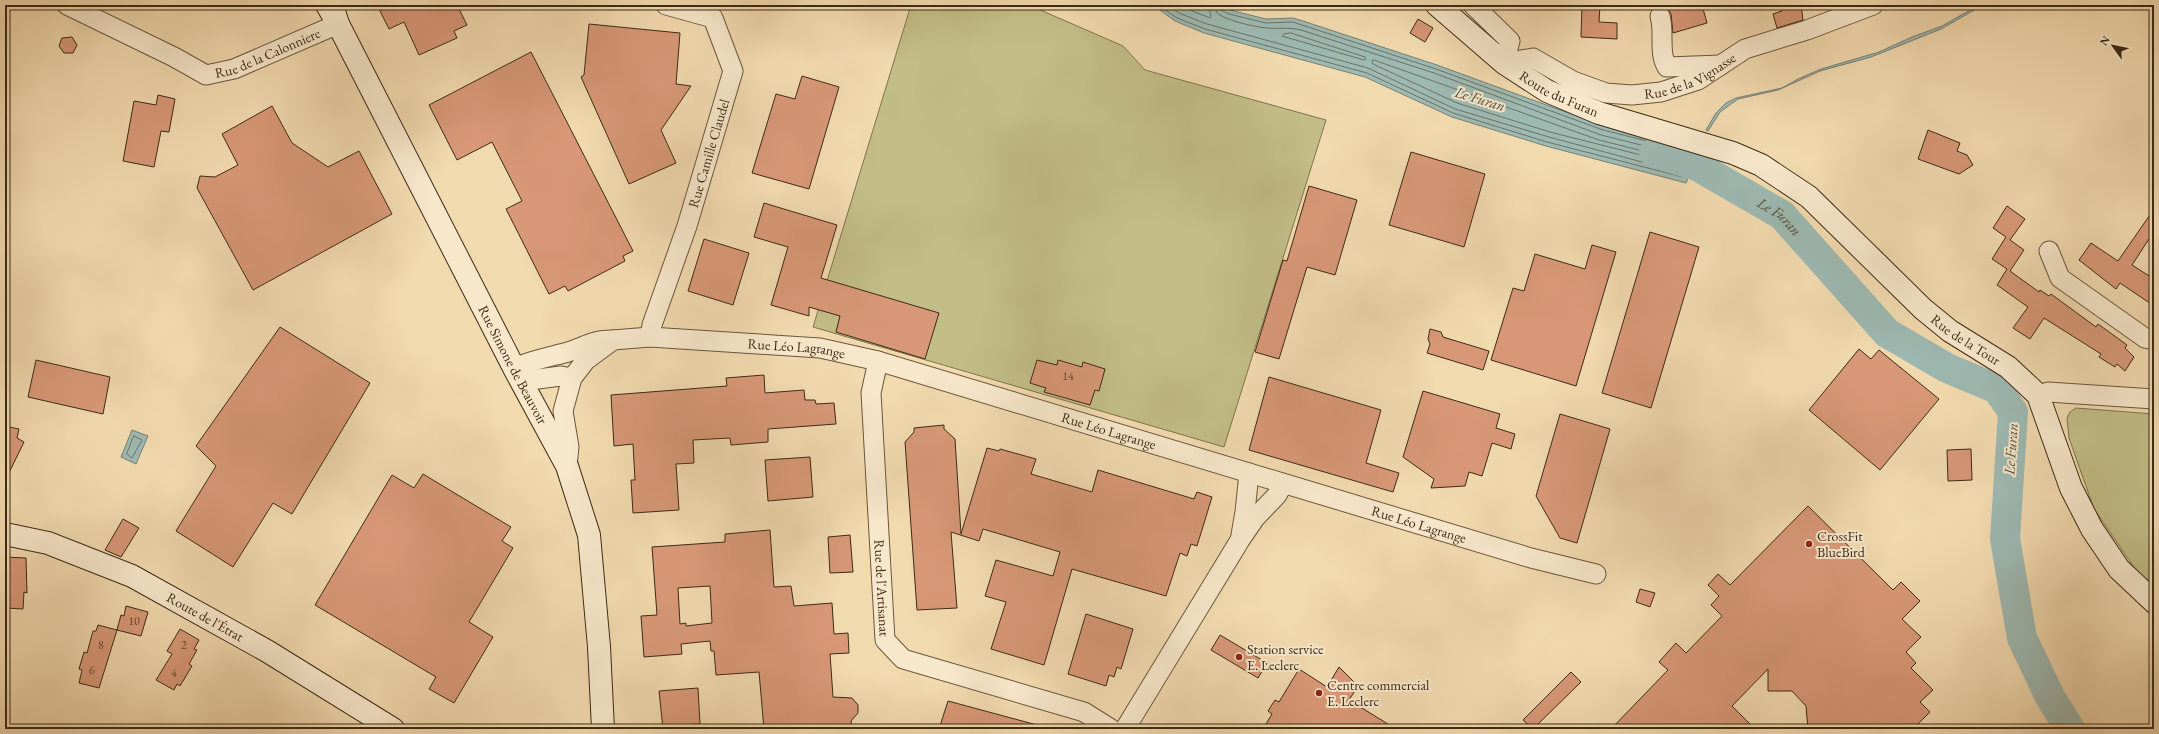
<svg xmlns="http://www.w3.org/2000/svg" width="2159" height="734" viewBox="0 0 2159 734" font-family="'EB Garamond',serif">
<rect width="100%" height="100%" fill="#f2daaf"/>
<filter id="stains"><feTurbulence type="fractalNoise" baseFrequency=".005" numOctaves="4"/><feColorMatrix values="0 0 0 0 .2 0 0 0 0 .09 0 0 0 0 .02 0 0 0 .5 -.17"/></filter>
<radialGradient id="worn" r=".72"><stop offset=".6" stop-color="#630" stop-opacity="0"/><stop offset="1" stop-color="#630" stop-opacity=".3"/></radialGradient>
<g fill="#c2bd86" stroke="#7f744e">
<polygon points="911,5 1029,5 1123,46 1145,70 1326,120 1224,447 813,327"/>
<polygon points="2076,408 2154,414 2154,584 2138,573 2094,509 2069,438 2067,418 2070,412"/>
</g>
<g fill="#9db9b2" stroke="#768073">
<polygon points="1153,5 1220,5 1230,10 1266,19 1293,18 1303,21 1437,65 1604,126 1645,136 1698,154 1686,183 1546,146 1452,117 1365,77 1204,33 1175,21"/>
<polygon points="1979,5 1983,5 1941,29 1871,57 1820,71 1778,90 1738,99 1720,112 1708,131 1706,130 1716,113 1726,103 1736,98 1782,88 1798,79 1821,69 1879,52 1912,37 1942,26"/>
<polygon points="132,430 148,436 136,464 121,457"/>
</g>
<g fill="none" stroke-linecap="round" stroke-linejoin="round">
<g stroke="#6c7264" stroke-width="1">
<polyline points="1158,5 1177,18 1205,29 1367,73 1453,113 1547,142 1683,177 1692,158 1691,156 1643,140 1603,130 1436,69 1302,25 1293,22 1266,23 1229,14 1221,10 1219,5"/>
<path d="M1166,5L1179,13L1207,24L1368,68L1455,109L1549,137L1679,172L1685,162L1684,159L1641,145L1601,135L1434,73L1301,30C1289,27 1278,29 1266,28C1252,26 1227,21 1217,13L1214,5"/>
<polyline points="1177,5 1210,18 1211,16 1208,5"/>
<polygon points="1291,33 1365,57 1366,59 1364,60 1282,36 1284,34"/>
<polygon points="1374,60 1599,140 1639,150 1643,154 1641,155 1550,132 1457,103 1373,64 1372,61"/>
<polygon points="134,436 142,440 132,458 127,454"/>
</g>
<path stroke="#9db9b2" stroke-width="30" id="s1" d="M1654,153L1697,166L1782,215L1887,333L1947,368L1997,389L2013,412L2005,539L2022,638L2050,697L2070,729"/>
</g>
<g fill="#d89877" stroke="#3c2a15" fill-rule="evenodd">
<polygon points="377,5 457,5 467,25 454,31 457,38 419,55 404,22 389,29"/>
<polygon points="1582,5 1600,5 1599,22 1617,23 1617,39 1581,37"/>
<polygon points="1665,5 1702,5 1707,23 1673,33 1671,14"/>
<polygon points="1781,5 1801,5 1803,20 1777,28 1773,14 1782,11"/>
<polygon points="1418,19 1433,28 1425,42 1410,33"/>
<polygon points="589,24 680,33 676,84 691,86 661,130 676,163 629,184 581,77 584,75"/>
<polygon points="72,37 77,45 73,53 64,53 59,46 62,38"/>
<polygon points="531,52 633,251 623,256 625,261 568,291 565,286 549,294 506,209 522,201 492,142 457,160 429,105"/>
<polygon points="802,76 839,87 809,189 752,173 776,94 795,99"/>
<polygon points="158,95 175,99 169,132 161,131 154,167 123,161 134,101 156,105"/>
<polygon points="272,106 292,143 328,167 359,151 392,214 253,290 197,188 200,176 215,177 238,165 222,134"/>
<polygon points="1928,130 1960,143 1957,151 1967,155 1973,165 1959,174 1918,159"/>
<polygon points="1411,152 1485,174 1464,247 1389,225"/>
<polygon points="1309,186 1357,200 1335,275 1307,267 1279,359 1255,352 1283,260 1287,261"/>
<polygon points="764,203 837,225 821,278 939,313 925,359 836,332 840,316 809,307 809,316 771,305 788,247 754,237"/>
<polygon points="2007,206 2025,219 2010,240 2024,250 2010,271 2039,292 2040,290 2049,296 2051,294 2096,327 2098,324 2127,345 2125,348 2134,357 2125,371 2117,364 2115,367 2099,357 2101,354 2044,318 2030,339 2013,328 2028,307 1997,285 2007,269 1992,259 2006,237 1993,228"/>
<polygon points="2154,209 2154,243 2149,239 2132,265 2154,279 2154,306 2120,283 2116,289 2079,260 2091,243 2118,261"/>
<polygon points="1650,232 1699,247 1651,408 1602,393"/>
<polygon points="704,239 749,253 733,305 688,291"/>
<polygon points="1592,245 1616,252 1576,386 1491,360 1513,288 1524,291 1535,254 1585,269"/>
<polygon points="280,327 370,383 292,514 273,503 233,567 176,531 216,466 196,446"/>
<polygon points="1430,329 1441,332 1443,337 1489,351 1483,370 1427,353 1430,344 1428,339"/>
<polygon points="1859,349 1871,359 1879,350 1939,399 1880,470 1809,410"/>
<polygon points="36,360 110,377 103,414 28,397"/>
<polygon points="1037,360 1057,365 1058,360 1082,367 1083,362 1105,369 1099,391 1095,390 1090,405 1044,392 1046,388 1030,383"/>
<polygon points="764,375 765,393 804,390 805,400 815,400 816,404 834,403 836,424 768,429 768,442 731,445 730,438 693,440 694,463 676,464 679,510 633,513 631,480 635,480 633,444 614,446 611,395 727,386 726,378"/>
<polygon points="1269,377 1381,410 1366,463 1399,473 1393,492 1249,450"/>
<polygon points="1423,391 1500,414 1496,428 1515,434 1511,449 1492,443 1482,476 1469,472 1465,486 1431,488 1434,479 1403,457"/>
<polygon points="1560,414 1610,429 1577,543 1560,538 1536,496"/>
<polygon points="944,425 944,429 955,439 961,534 987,448 999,451 1000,449 1036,459 1031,474 1092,492 1098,470 1194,499 1197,492 1212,497 1197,546 1191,544 1187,556 1180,553 1166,596 1072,569 1044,665 991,649 1006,602 985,596 996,560 1053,576 1060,552 983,529 979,541 951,532 957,608 917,610 905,442 914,432 914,428"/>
<polygon points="5,426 19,429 17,438 24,442 5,481"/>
<polygon points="1971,449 1972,480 1948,481 1947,450"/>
<polygon points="810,457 813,497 768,501 765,460"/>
<polygon points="423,474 511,527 502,541 513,548 469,622 493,637 454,703 429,689 436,677 315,605 392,475 414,488"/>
<polygon points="1808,506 1893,590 1901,582 1920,601 1902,619 1921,637 1906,652 1916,663 1911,668 1933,690 1920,702 1930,712 1913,729 1808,729 1806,706 1792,691 1768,691 1768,669 1732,706 1755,729 1611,729 1668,670 1659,662 1676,643 1686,653 1722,616 1711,605 1719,596 1708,585 1718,574 1730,585"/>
<polygon points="123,519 139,528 121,557 105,550"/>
<path d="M770,530L774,587L791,586L794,606L832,603L834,634L848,633L849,653L830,654L833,697L852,698L858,705V713L851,721L852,729H764L759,672L716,675L714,651H711L710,641L681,644L682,654L644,657L641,616L657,615L652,547L725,542V534ZM710,586L712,623L686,626V623L680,624L678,588Z"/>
<polygon points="850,535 853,572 830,573 828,537"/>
<polygon points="5,557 26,558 27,593 24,592 23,609 5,608"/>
<polygon points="1640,589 1655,593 1650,607 1636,602"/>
<polygon points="126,606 148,612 141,636 117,630 99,688 79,683 82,670 79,669 84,652 87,653 93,631 96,631 98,625 117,630 121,615 124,616"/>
<polygon points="1086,614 1133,629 1121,669 1117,667 1114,677 1109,675 1106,686 1068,674"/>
<polygon points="180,629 199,640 194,649 197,650 189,664 192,666 180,686 177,684 174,690 156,680 172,654 167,651"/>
<polygon points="1220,635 1267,663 1258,678 1211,650"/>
<polygon points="1339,667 1358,686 1349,700 1396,729 1263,729 1272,714 1268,711 1275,700 1279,702 1299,669 1327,687"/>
<polygon points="1571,672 1581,682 1533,729 1523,720"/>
<polygon points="698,688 700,724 681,725 678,729 663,729 659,691"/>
<polygon points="948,701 1037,725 1037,729 939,729"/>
</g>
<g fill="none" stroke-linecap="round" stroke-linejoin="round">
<g stroke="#6a563c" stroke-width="21">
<g id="street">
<path id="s2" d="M67,5L174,57L206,75L234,69L338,24"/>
<path id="s3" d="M1473,5L1510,41L1504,63L1533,58L1573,81L1606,93L1632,95L1661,92L1698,80L1745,49L1807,30L1873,5"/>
<path d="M1660,16C1665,33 1658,53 1667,67L1721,65"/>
<polyline points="2049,251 2060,278 2145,338 2154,340"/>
<path id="s4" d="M650,337L652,325L687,226L733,71L713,18L666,5"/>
<path id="s5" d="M613,340L650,337L820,348L878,361L1531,558L1596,574"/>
<path id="s6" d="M878,361L871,393L885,640L903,659L1084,712L1111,729"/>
<path d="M514,368C532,360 549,357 568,352C587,346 591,340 613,340L586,360L572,378L563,411L569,447L567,466"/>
<polyline points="522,381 561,376 572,378"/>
<polyline points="2038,395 2048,392 2154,399"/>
<polyline points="1241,535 1245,512 1249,473"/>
<polyline points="1125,729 1240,540 1255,518 1277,495 1283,484"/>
</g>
</g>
<g stroke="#3c2a15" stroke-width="24">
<g id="secondary">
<polyline points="327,5 338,24 332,5"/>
<path id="s7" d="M1437,5L1504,63L1547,91L1599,113L1733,153L1761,165L1809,197L1923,309L1950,331L2008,367L2038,395L2071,488L2092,529L2119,569L2154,602"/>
<path id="s8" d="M338,24L514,368L567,466L589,535L599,647L603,729"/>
<path id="s9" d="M5,534L48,543L132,576L267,651L393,729"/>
</g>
</g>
<use href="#street" stroke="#f7e7cb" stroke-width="19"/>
<use href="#secondary" stroke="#f7e7cb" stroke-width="22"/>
</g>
<g fill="#8f2418" stroke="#f7e7cb" stroke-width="1.5">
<circle cx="1809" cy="544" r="4"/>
<circle cx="1239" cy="657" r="4"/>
<circle cx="1319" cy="693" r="4"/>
</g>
<g text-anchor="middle" stroke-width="4" stroke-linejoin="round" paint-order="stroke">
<g font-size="12" fill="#63462e">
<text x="1068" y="380">14</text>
<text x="134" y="625">10</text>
<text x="101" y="649">8</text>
<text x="184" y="649">2</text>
<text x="92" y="674">6</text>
<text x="174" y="677">4</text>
</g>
<g font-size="14" fill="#3c2a15" stroke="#f7e7cb">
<text dy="5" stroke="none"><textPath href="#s2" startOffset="221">Rue de la Calonniere</textPath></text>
<text dy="5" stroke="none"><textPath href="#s3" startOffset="273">Rue de la Vignasse</textPath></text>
<text dy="5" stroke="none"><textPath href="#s7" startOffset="152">Route du Furan</textPath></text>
<text dy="5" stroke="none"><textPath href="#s4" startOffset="193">Rue Camille Claudel</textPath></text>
<text dy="5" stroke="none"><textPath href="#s7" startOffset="637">Rue de la Tour</textPath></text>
<text dy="5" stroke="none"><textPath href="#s5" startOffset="184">Rue Léo Lagrange</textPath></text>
<text dy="5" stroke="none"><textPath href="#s8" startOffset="383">Rue Simone de Beauvoir</textPath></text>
<text dy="5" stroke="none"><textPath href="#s5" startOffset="508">Rue Léo Lagrange</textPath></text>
<text dy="5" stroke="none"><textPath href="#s5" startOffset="832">Rue Léo Lagrange</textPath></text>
<text dy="5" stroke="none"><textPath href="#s6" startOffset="228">Rue de l'Artisanat</textPath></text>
<text dy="5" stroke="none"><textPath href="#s9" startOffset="218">Route de l'Étrat</textPath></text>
</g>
<g font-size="14" fill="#3c2a15" stroke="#f7e7cb" text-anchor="start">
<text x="1817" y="541">CrossFit<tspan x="1817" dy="16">BlueBird</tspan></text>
<text x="1247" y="654">Station service<tspan x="1247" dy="16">E. Leclerc</tspan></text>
<text x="1327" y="690">Centre commercial<tspan x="1327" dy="16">E. Leclerc</tspan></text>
</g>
<g font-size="15" font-style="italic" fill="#544e3c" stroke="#f7e7cb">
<text transform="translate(1480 99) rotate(17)" y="5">Le Furan</text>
<text dy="5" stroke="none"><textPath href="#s1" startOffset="142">Le Furan</textPath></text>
<text transform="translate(2011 449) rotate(-86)" y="5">Le Furan</text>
</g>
</g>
<rect width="2159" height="734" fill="none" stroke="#f2daaf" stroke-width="20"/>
<rect x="6" y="6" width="2147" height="722" fill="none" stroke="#3c2a15" stroke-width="2"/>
<rect x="10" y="10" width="2139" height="714" fill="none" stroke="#3c2a15"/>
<g transform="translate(2113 46) rotate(303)" stroke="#f7e7cb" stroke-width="3" paint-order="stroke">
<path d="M0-3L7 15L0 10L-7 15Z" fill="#3c2a15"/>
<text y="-6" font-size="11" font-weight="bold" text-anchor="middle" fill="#3c2a15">N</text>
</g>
<rect width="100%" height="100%" filter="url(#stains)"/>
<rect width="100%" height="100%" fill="url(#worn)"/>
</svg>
